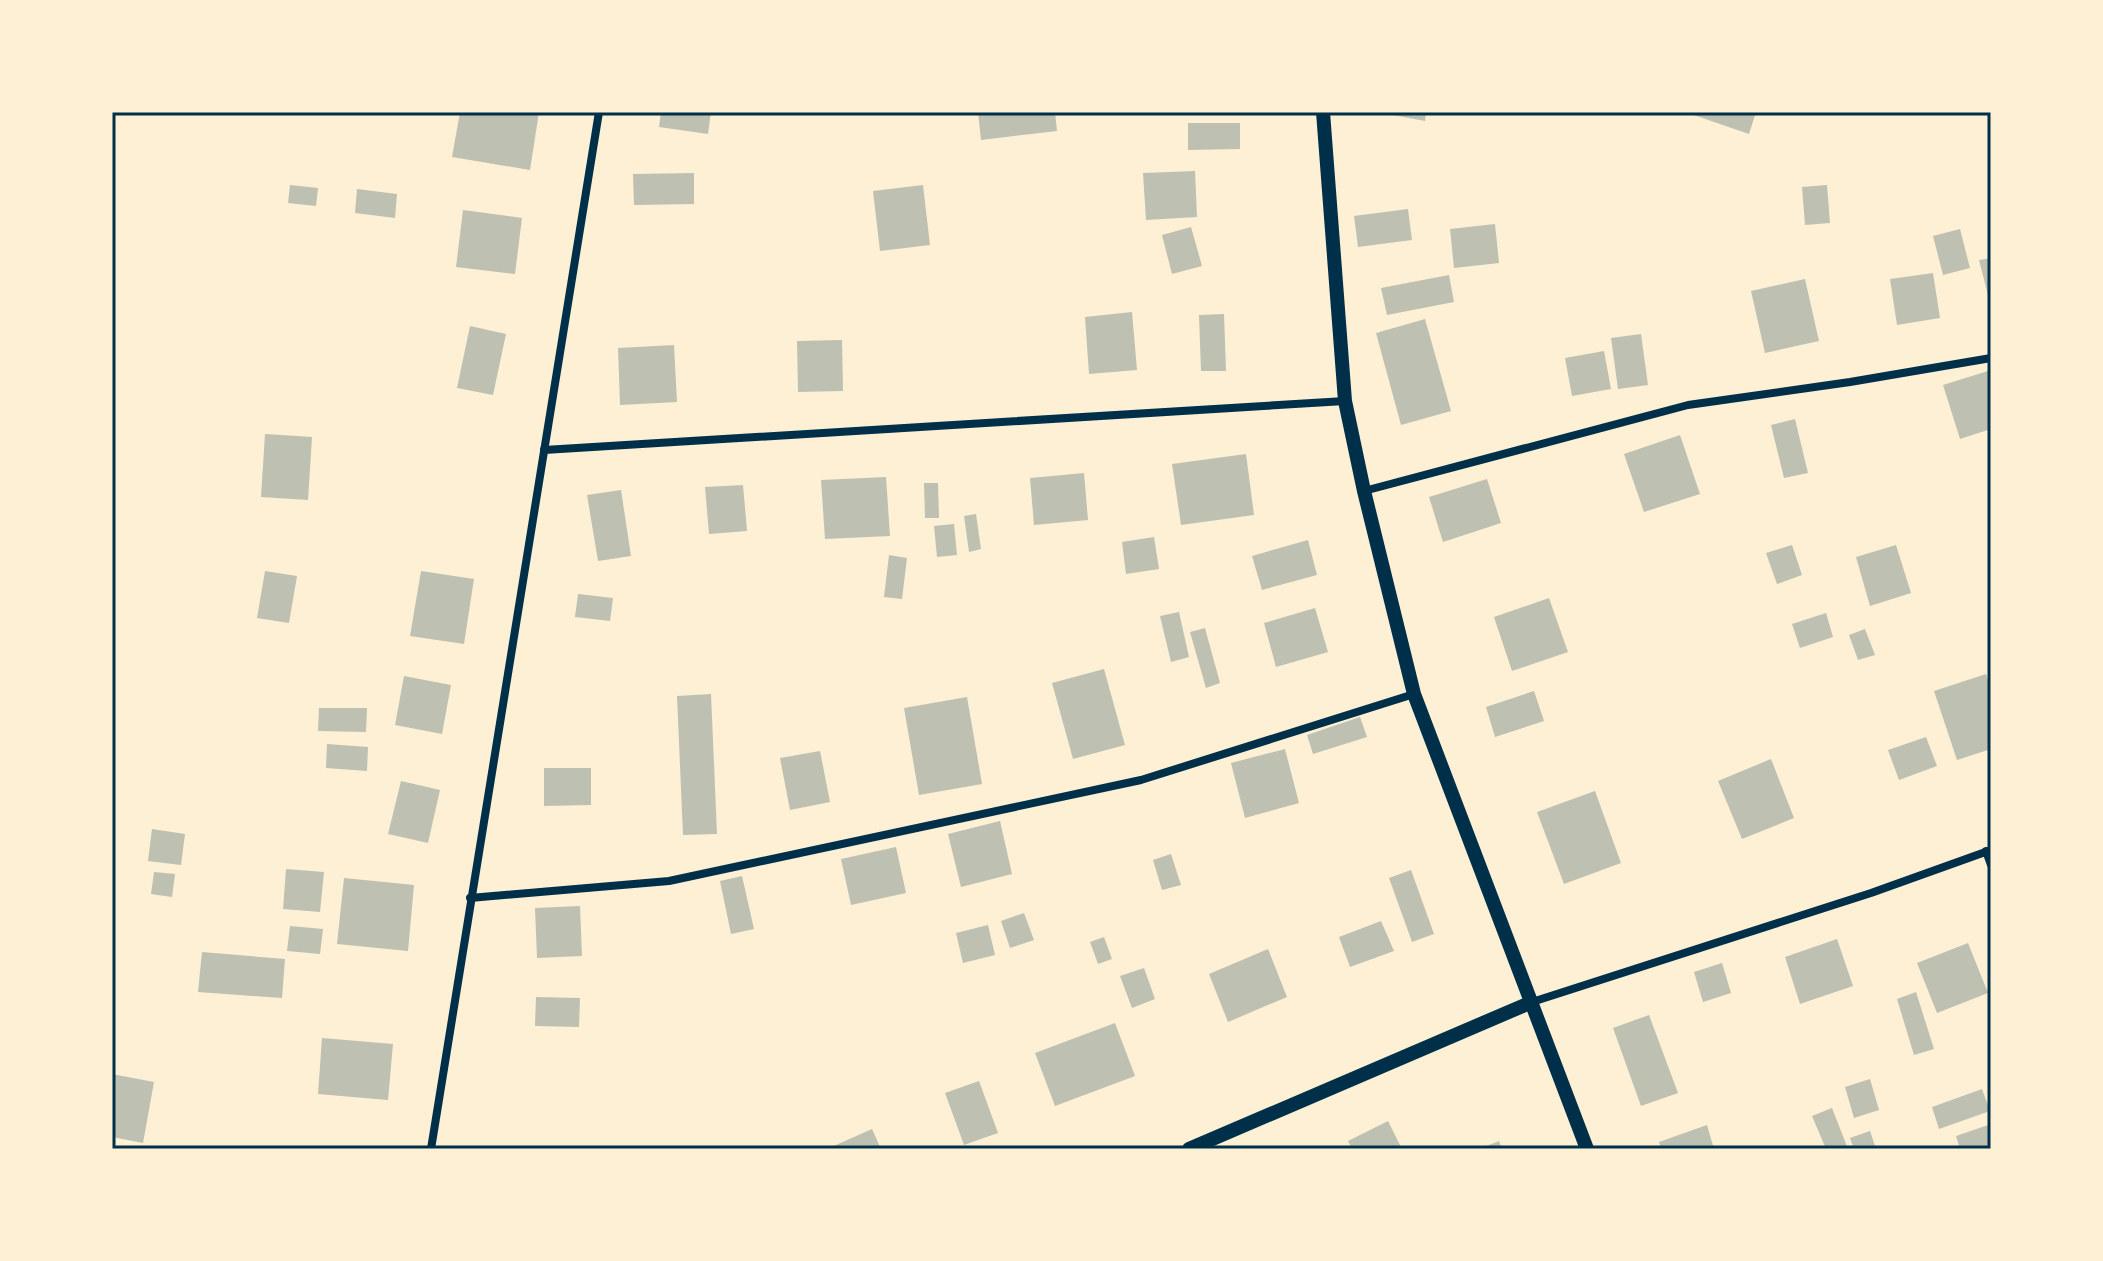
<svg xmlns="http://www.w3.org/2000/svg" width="2103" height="1261" viewBox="0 0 2103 1261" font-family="Roboto,sans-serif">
<rect width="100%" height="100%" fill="#fdf0d5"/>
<g fill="#bec0b2">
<polygon points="460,112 539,112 530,170 452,157"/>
<polygon points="661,112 711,112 708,134 659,127"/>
<polygon points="978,112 1055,112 1057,131 981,140"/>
<polygon points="1377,112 1426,112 1425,121"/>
<polygon points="1685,112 1756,112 1749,134"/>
<polygon points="1188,123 1240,123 1240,149 1188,150"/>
<polygon points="1195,171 1197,217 1146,220 1143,173"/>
<polygon points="694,173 694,204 634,205 633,174"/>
<polygon points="290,185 318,188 316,206 288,203"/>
<polygon points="923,185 930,245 880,251 873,191"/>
<polygon points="1827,185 1830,223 1805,225 1802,187"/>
<polygon points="357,189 397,194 395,218 355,213"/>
<polygon points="1408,209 1412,240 1358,247 1354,216"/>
<polygon points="463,210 522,218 515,274 456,267"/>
<polygon points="1495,224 1499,263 1454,268 1450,229"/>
<polygon points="1191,227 1202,266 1172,274 1162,235"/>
<polygon points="1960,229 1970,268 1943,275 1933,236"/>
<polygon points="1991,258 1991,303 1990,303 1979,260"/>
<polygon points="1933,273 1940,318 1897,325 1890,279"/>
<polygon points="1449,275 1454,302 1387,315 1381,288"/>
<polygon points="1805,279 1819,341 1765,353 1751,291"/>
<polygon points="1132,312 1137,370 1089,374 1085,317"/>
<polygon points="1224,314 1226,371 1201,371 1199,315"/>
<polygon points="1425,319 1451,411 1401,425 1376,333"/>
<polygon points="470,326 506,334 493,395 457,388"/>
<polygon points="1641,334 1648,385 1618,389 1611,338"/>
<polygon points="842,340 843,391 798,392 797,341"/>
<polygon points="674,345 677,402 620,405 618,348"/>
<polygon points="1604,351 1611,389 1572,396 1565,358"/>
<polygon points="1991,370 1991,429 1960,439 1943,385"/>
<polygon points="1795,419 1808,473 1784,478 1771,425"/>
<polygon points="265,434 312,437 308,500 261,497"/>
<polygon points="1680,435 1700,494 1644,512 1624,454"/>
<polygon points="1246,454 1254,515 1181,525 1172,464"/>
<polygon points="1084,473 1088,520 1034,525 1030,478"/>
<polygon points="886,477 890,536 825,539 821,480"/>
<polygon points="1487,479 1501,523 1443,542 1429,497"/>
<polygon points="924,483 938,483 939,518 925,518"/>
<polygon points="743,485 747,531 709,534 705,487"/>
<polygon points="621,490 631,556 598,561 587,495"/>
<polygon points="976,514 981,549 969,552 964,516"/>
<polygon points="954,524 957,555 937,557 934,526"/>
<polygon points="1154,537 1159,569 1126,574 1122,542"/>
<polygon points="1308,540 1317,575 1262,590 1252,556"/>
<polygon points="1792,545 1802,575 1777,584 1766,553"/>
<polygon points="1896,545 1911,593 1870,606 1856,557"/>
<polygon points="889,555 907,558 902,599 884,597"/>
<polygon points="265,571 297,576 289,623 257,618"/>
<polygon points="421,571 474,579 464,644 410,636"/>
<polygon points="578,594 613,598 610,621 575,617"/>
<polygon points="1549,598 1568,652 1512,671 1494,617"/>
<polygon points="1315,608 1328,652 1276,667 1264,623"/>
<polygon points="1179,612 1189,657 1171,662 1160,616"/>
<polygon points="1826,613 1833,637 1800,648 1792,624"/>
<polygon points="1205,628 1220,683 1206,688 1190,632"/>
<polygon points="1865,629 1875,655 1858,660 1849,635"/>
<polygon points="1104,669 1125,745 1073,759 1052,683"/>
<polygon points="1986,674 1991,690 1991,749 1957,760 1934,691"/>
<polygon points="404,676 451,685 442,734 395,725"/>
<polygon points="1534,691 1544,721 1495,737 1486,707"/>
<polygon points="711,694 717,834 683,835 677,696"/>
<polygon points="967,697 982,784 919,795 904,708"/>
<polygon points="319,708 367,708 366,732 318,731"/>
<polygon points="1360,717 1367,737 1313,754 1307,735"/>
<polygon points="1926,737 1937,766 1899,780 1888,750"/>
<polygon points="327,744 368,747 367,771 326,768"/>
<polygon points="1285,749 1299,803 1245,818 1231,763"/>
<polygon points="820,751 830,802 790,810 780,758"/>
<polygon points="1771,759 1794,818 1742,839 1718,781"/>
<polygon points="544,768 591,768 591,805 544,806"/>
<polygon points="401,781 440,790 428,843 388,834"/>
<polygon points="1595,791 1621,863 1564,884 1537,812"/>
<polygon points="1000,821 1012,874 961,887 948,834"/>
<polygon points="152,829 185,834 181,865 148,861"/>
<polygon points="896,847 906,893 851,905 841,859"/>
<polygon points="1171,854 1181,885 1162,890 1153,860"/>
<polygon points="286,869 324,872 320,912 283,909"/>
<polygon points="1411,870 1434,934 1412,942 1389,878"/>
<polygon points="154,872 175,874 172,897 151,894"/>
<polygon points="742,876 754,929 731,934 720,881"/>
<polygon points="344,878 414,885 408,951 337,944"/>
<polygon points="580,906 582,956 537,958 535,908"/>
<polygon points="1024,913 1034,940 1010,948 1001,921"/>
<polygon points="1381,921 1394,951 1350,967 1339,937"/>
<polygon points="988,925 995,955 963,963 956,933"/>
<polygon points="290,926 323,929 320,954 287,951"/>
<polygon points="1104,937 1112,959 1098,964 1090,942"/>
<polygon points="1837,939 1853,986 1800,1004 1785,957"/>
<polygon points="1968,943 1988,993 1937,1013 1917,963"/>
<polygon points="1268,949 1287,997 1228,1022 1209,974"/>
<polygon points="202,952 285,959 282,998 198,992"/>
<polygon points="1722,963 1731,993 1703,1002 1694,972"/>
<polygon points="1144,968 1155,999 1132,1008 1120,976"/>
<polygon points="1916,992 1934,1049 1914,1055 1897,999"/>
<polygon points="536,997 580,998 579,1027 535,1026"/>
<polygon points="1649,1015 1678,1093 1641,1106 1613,1028"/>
<polygon points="1115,1023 1135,1076 1055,1106 1035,1053"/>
<polygon points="322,1038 393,1044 388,1100 318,1094"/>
<polygon points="112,1074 154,1082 143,1143 112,1137"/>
<polygon points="1870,1079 1879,1110 1854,1118 1845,1087"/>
<polygon points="979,1081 998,1133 964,1145 945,1093"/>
<polygon points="1982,1089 1990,1111 1939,1129 1932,1107"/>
<polygon points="1832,1108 1848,1149 1826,1149 1812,1116"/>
<polygon points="1388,1121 1402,1149 1352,1149 1348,1141"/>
<polygon points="1991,1124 1991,1149 1960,1149 1956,1136"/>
<polygon points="1707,1125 1714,1149 1661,1149 1659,1142"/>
<polygon points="872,1129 881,1149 827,1149"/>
<polygon points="1870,1131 1876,1149 1854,1149 1850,1138"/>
<polygon points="1499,1141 1502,1149 1479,1149"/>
</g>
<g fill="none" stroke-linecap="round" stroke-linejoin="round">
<g stroke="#003049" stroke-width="8">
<polyline points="544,450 1345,401"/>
<polyline points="1364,491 1688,405 1850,382 1991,358"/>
<polyline points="1986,851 1991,865"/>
<polyline points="470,898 669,881 1141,780 1414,694"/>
<polyline points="1532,1002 1871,893 1991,850"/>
<polyline points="431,1149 599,112"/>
</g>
<g stroke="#003049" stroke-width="14">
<polyline points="1323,112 1345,401 1364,491 1414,694 1587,1149"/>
<polyline points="1189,1149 1532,1002"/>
</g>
</g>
<rect width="2103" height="1261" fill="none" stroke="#fdf0d5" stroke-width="228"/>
<rect x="114" y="114" width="1875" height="1033" fill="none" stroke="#003049" stroke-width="3"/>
</svg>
